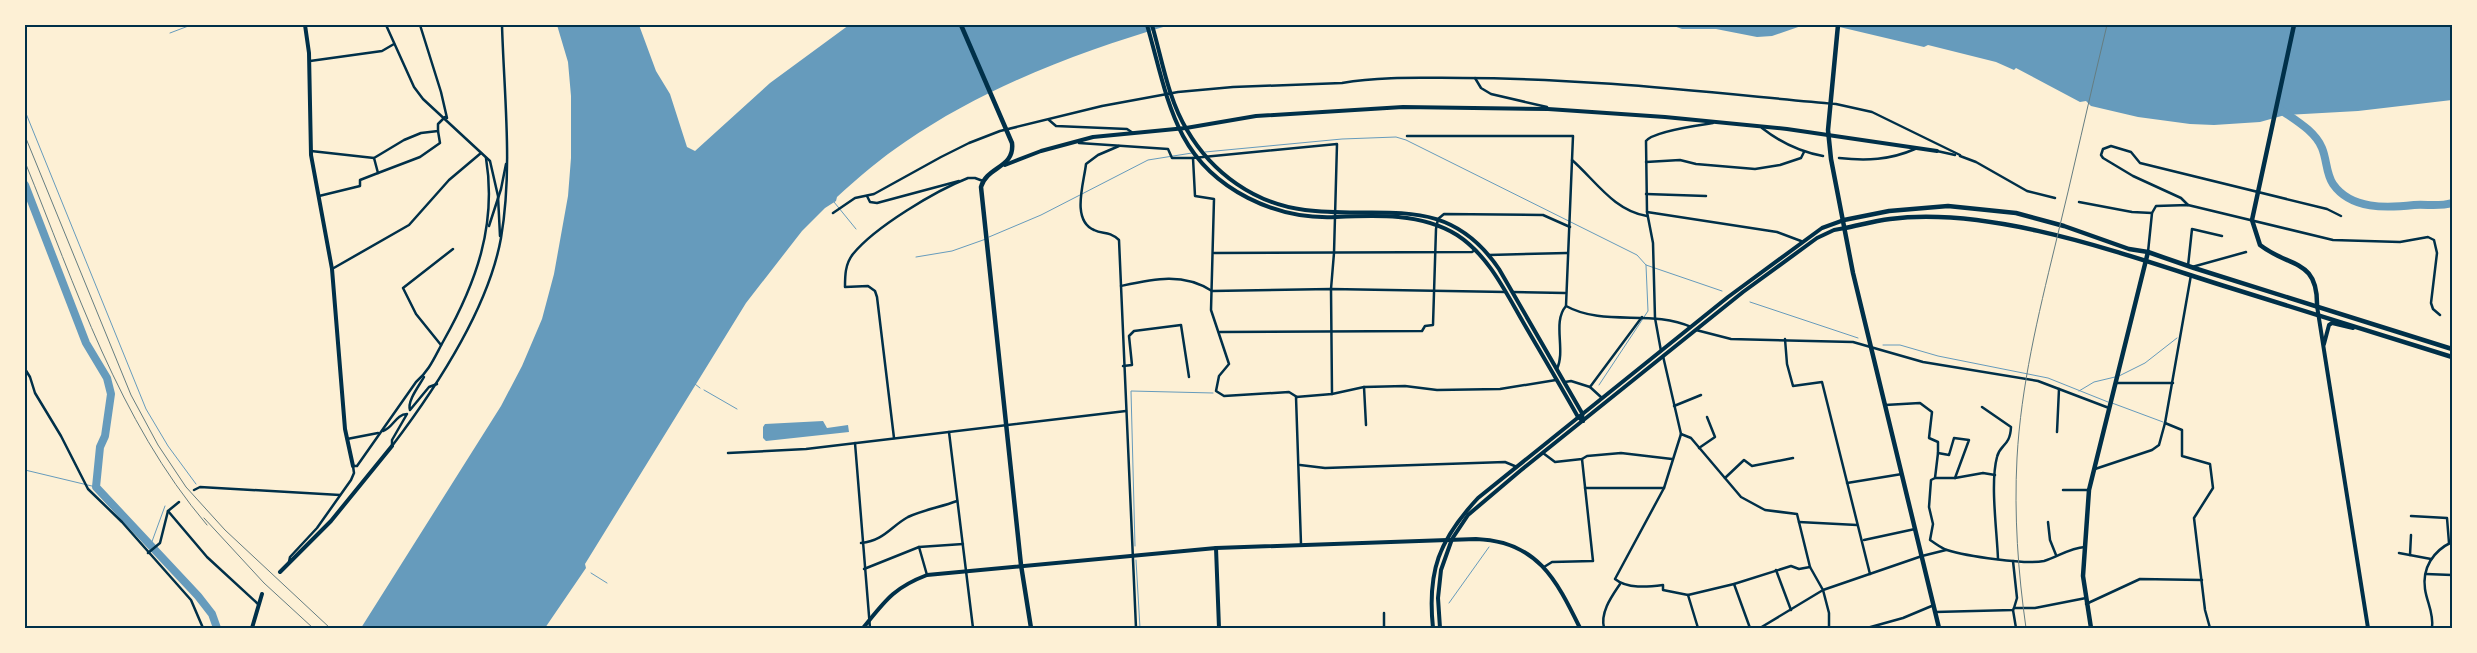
<svg xmlns="http://www.w3.org/2000/svg" width="2477" height="653" viewBox="0 0 2477 653" font-family="'Times New Roman',serif">
<rect width="100%" height="100%" fill="#fdf0d5"/>
<g fill="#669bbc">
<path d="M557,25H639L656,71L670,94L687,147L695,151L770,83L849,25H1170C1078,52 985,87 905,142C881,158 859,177 837,197L836,201L825,208L802,231L746,303L585,564L586,568L545,628H361L501,406L522,366L542,319L554,274L568,196L571,158V96L568,62Z"/>
<polygon points="1671,25 1804,25 1772,36 1757,37 1716,29 1682,29"/>
<polygon points="1831,25 2452,25 2452,100 2358,111 2285,115 2260,122 2214,125 2190,124 2138,117 2091,106 2086,101 2080,102 2016,68 2014,70 1996,62 1928,45 1924,47"/>
<polygon points="823,421 827,428 848,425 849,432 766,441 763,438 763,427 765,424"/>
</g>
<g fill="none" stroke-linecap="round" stroke-linejoin="round">
<g stroke="#669bbc" stroke-width="1">
<polyline points="170,33 191,25"/>
<polyline points="25,111 146,409 168,446 196,484"/>
<polyline points="1205,152 1342,139 1396,137 1406,140 1637,255 1646,265 1722,291"/>
<polyline points="834,202 856,229"/>
<polyline points="989,237 1041,215 1148,160 1192,153"/>
<polyline points="916,257 952,251 986,239"/>
<polyline points="1750,302 1858,338"/>
<polyline points="1883,345 1900,345 1938,356 2048,378 2108,402"/>
<polyline points="2119,376 2145,363 2177,338"/>
<polyline points="695,384 700,388"/>
<polyline points="1599,385 1648,311 1646,265"/>
<polyline points="704,390 737,409"/>
<polyline points="2079,391 2094,382 2115,377"/>
<polyline points="2112,403 2163,422"/>
<polyline points="25,470 96,487"/>
<polyline points="1135,546 1131,391 1213,393"/>
<polyline points="150,547 165,506"/>
<polyline points="1136,560 1140,628"/>
<polyline points="591,573 607,583"/>
<polyline points="1449,603 1489,547"/>
<polyline points="217,628 218,628"/>
</g>
<g stroke="#669bbc" stroke-width="8">
<path d="M2281,110C2295,120 2315,131 2322,148C2327,160 2326,174 2333,184C2351,210 2387,208 2414,205C2427,204 2439,207 2452,203"/>
<polyline points="25,185 86,343 107,378 111,394 105,436 100,447 96,487 198,596 212,614 217,628"/>
</g>
<g stroke="#003049" stroke-width="2.5">
<polyline points="386,25 414,87 423,99 490,161 498,196 500,236"/>
<polyline points="420,25 441,92 447,118"/>
<polyline points="310,61 382,51 394,44"/>
<polyline points="1475,78 1481,88 1491,94 1547,107"/>
<polyline points="1049,120 1056,126 1127,129 1133,133"/>
<path d="M1762,128C1781,143 1800,152 1823,156"/>
<path d="M1407,136H1573L1566,306C1604,327 1652,309 1691,327"/>
<polyline points="1079,143 1168,149 1172,158 1193,158"/>
<path d="M1119,146L1098,155L1086,164C1084,183 1071,220 1094,230C1103,235 1108,230 1119,240L1136,628"/>
<polyline points="311,151 374,158"/>
<polyline points="1937,151 1955,155"/>
<polyline points="1960,156 1976,162 2027,191 2055,198"/>
<path d="M1839,158C1866,161 1890,160 1915,149"/>
<path d="M1572,160C1595,180 1614,211 1647,216"/>
<polyline points="1646,162 1680,160 1696,164 1755,169 1780,165 1801,158 1804,152"/>
<polyline points="378,173 420,157 440,143 438,131"/>
<polyline points="1646,194 1706,196"/>
<polyline points="319,196 360,186 360,180 378,173 374,158 404,140 421,133 438,131 438,124 445,117"/>
<polyline points="867,196 870,202 877,203 959,181"/>
<polyline points="2079,202 2132,212 2152,213"/>
<polyline points="2188,205 2181,198 2133,176 2103,158 2101,155 2103,149 2111,146 2131,152 2140,163 2327,209 2341,216"/>
<polyline points="1647,212 1777,232 1801,241"/>
<path d="M833,213L855,198L874,194L941,157L969,143L1000,131L1102,106L1178,92L1233,87L1342,83C1381,76 1423,78 1463,78C1588,78 1712,93 1836,104L1872,112L1960,155"/>
<polyline points="489,226 501,189 506,164"/>
<polyline points="2148,252 2152,213 2156,206 2188,205 2333,240 2400,242 2428,237 2434,240 2437,253 2431,303 2433,309 2440,315"/>
<polyline points="1214,253 1472,252 1475,250"/>
<polyline points="1489,255 1567,253"/>
<polyline points="2188,266 2192,229 2222,236"/>
<polyline points="2192,267 2246,252"/>
<polyline points="332,269 409,225 449,180 481,153"/>
<path d="M1121,286C1153,279 1183,272 1212,291L1331,289L1506,292"/>
<polyline points="1512,292 1565,293"/>
<polyline points="1696,330 1731,339 1853,342 1923,362 2038,381 2109,408"/>
<polyline points="1220,332 1422,331 1425,326 1433,325 1436,229 1438,219 1444,214 1543,215 1570,227"/>
<polyline points="1785,339 1787,364 1793,386 1822,382 1870,574"/>
<polyline points="441,345 416,314 403,288 453,249"/>
<path d="M1661,351L1655,318L1653,243L1647,212L1646,141C1653,131 1700,125 1713,123"/>
<path d="M1663,356L1681,434L1664,488L1615,579C1627,589 1648,587 1663,585V590L1688,595L1734,584L1791,566L1799,569L1810,567"/>
<polyline points="1123,366 1132,365 1129,336 1134,331 1181,325 1189,377"/>
<polyline points="25,369 30,377 35,393 61,436 88,489 122,522 191,600 203,628"/>
<path d="M1557,369C1566,350 1552,322 1566,306"/>
<path d="M424,377C419,386 407,401 410,410L429,387L437,384"/>
<polyline points="1565,382 1571,381 1590,387"/>
<polyline points="2117,383 2173,383"/>
<polyline points="1364,387 1366,425"/>
<polyline points="1297,397 1289,392 1224,396 1216,391 1219,376 1229,364 1211,310 1214,199 1195,196 1193,158 1337,144 1334,253 1331,289 1332,394"/>
<polyline points="1602,398 1590,387 1642,317"/>
<polyline points="1885,405 1920,403 1932,412 1929,438 1938,442 1938,453 1949,455 1954,438 1969,440 1955,478"/>
<polyline points="1674,406 1701,395"/>
<path d="M1982,407L2011,427C2010,447 2000,444 1997,457C1990,483 1997,531 1998,559"/>
<polyline points="2165,423 2182,430 2182,456 2210,464 2213,488 2194,518 2205,610 2210,628"/>
<path d="M383,431C393,428 396,414 407,414L392,440V445"/>
<polyline points="949,432 973,628"/>
<polyline points="2057,432 2059,389"/>
<polyline points="1681,434 1691,438 1741,497 1765,510 1797,514 1810,567 1823,590 1829,613 1829,628"/>
<path d="M894,438L877,297L875,291L868,286L845,287C845,276 845,264 853,254C875,227 935,191 968,178H975L983,181"/>
<polyline points="347,439 378,433"/>
<polyline points="855,443 870,628"/>
<path d="M392,446C436,388 488,310 501,238C513,168 504,95 502,25"/>
<polyline points="1699,448 1715,437 1707,417"/>
<polyline points="728,453 806,449 1126,411"/>
<polyline points="1543,453 1555,462 1582,459 1587,456 1621,453 1672,459"/>
<path d="M1938,453L1935,478L1931,480L1929,507L1933,524L1930,540C1935,543 1941,548 1947,550C1966,556 2026,565 2044,561C2058,557 2069,548 2085,547"/>
<polyline points="1300,465 1325,468 1505,462 1517,467"/>
<polyline points="2095,469 2152,450 2159,445 2165,423 2191,275"/>
<polyline points="1725,478 1744,460 1752,466 1793,458"/>
<polyline points="1935,478 1955,478 1983,473 1995,475"/>
<polyline points="1847,483 1902,474"/>
<polyline points="1585,488 1664,488"/>
<polyline points="194,490 200,487 340,495"/>
<polyline points="2063,490 2089,490"/>
<polyline points="168,511 207,557 258,604"/>
<polyline points="2411,516 2447,518 2449,543"/>
<polyline points="1799,522 1857,525"/>
<polyline points="2048,522 2050,540 2056,555"/>
<polyline points="1864,540 1915,529"/>
<path d="M861,543C885,540 890,527 908,517C923,510 941,507 957,501"/>
<polyline points="1301,544 1296,397 1332,394 1364,387 1405,386 1437,390 1500,389 1556,380"/>
<polyline points="919,547 927,575"/>
<polyline points="148,553 160,543 168,511 179,502"/>
<polyline points="2399,553 2431,559"/>
<polyline points="2410,555 2411,535"/>
<polyline points="2013,561 2017,598 2014,608"/>
<path d="M289,562L290,557L317,528L351,480L354,473L353,466H357L416,382C430,370 435,356 444,340C476,283 497,225 486,158"/>
<polyline points="1544,567 1552,562 1593,561 1582,459"/>
<polyline points="864,569 919,547 963,544"/>
<polyline points="1776,570 1791,610"/>
<polyline points="2426,574 2452,575"/>
<polyline points="1734,584 1750,628"/>
<polyline points="1688,595 1698,628"/>
<polyline points="2086,604 2140,579 2202,580"/>
<polyline points="2013,610 2016,628"/>
<polyline points="1935,612 2013,610 2014,608 2035,608 2086,598"/>
<polyline points="1384,613 1384,628"/>
<path d="M1604,628C1600,612 1612,596 1620,584"/>
<polyline points="1760,628 1823,590 1922,556 1946,550"/>
<polyline points="1867,628 1903,618 1934,605"/>
<path d="M2432,628C2434,613 2427,603 2425,589C2422,568 2433,551 2452,542"/>
</g>
<g stroke="#003049" stroke-width="4">
<polyline points="305,25 309,53 311,155 332,269 345,429 353,466"/>
<path d="M1147,25C1158,62 1165,102 1183,136C1212,190 1276,220 1336,217C1376,215 1422,213 1457,235C1488,255 1505,291 1523,322C1541,353 1560,385 1578,417L1583,421"/>
<path d="M1152,25C1162,59 1168,99 1187,130C1212,173 1255,204 1305,210C1382,220 1446,191 1499,269L1582,413L1583,421"/>
<polyline points="1005,165 1041,151 1093,137 1186,128 1256,116 1403,107 1548,109 1665,117 1787,129 1937,151"/>
<polyline points="2317,306 2368,628"/>
<polyline points="2324,344 2329,325 2332,323 2353,328"/>
<polyline points="1216,548 1219,628"/>
<polyline points="280,572 331,521 392,446"/>
<polyline points="252,628 262,594"/>
<path d="M863,628C885,601 893,588 927,575L1216,548L1476,539C1537,541 1556,579 1580,628"/>
<path d="M1433,628C1427,571 1439,540 1478,498L1728,297L1822,228L1844,220"/>
<polyline points="1440,628 1438,598 1441,570 1452,539 1468,515 1520,471 1743,292 1817,238 1834,230 1845,228"/>
</g>
<g stroke="#003049" stroke-width="4.5">
<path d="M961,25L1012,143C1015,168 987,166 981,187L1021,565L1031,628"/>
<path d="M2294,25L2252,220L2260,245C2289,268 2318,258 2317,306"/>
<polyline points="2091,628 2083,576 2089,490 2148,252"/>
</g>
<g stroke="#003049" stroke-width="4.5">
<polyline points="1838,25 1828,130 1831,159 1853,273 1939,628"/>
<polyline points="1844,220 1889,211 1948,206 2016,213 2064,226 2129,249 2148,252 2194,268 2452,349"/>
<path d="M1845,228C1860,225 1875,221 1890,219C1993,206 2123,254 2221,285C2298,309 2375,333 2452,357"/>
</g>
<g stroke="#657d81" stroke-width="1">
<polyline points="25,136 131,395 158,445 186,487 225,530 330,628"/>
<path d="M25,162C76,287 118,420 207,525"/>
<polyline points="204,518 264,583 313,628"/>
<path d="M2026,628C2018,572 2014,515 2017,458C2021,386 2038,316 2055,246C2073,173 2089,99 2107,25"/>
</g>
</g>
<rect width="2477" height="653" fill="none" stroke="#fdf0d5" stroke-width="52"/>
<rect x="26" y="26" width="2425" height="601" fill="none" stroke="#003049" stroke-width="2"/>
</svg>
